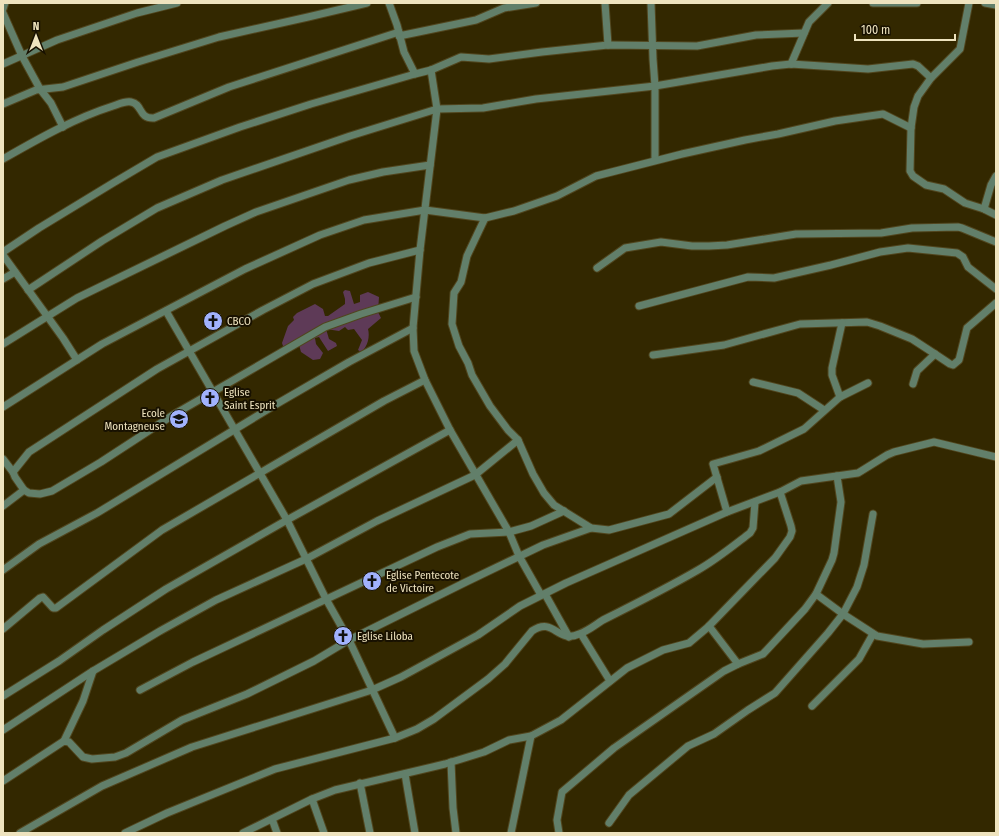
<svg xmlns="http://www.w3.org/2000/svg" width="999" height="836" viewBox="0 0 999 836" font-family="'Fira Sans Condensed',sans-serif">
<rect width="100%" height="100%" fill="#332800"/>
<path fill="#5e3a57" d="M345,290L350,291L354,304L360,302V295L368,292L379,297L378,312L381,318L368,329C370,336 368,347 361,352L358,350L362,340L354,329L348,330L345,327L339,331L326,329L329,339L336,343L337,346L328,351L319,337L315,338L316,344L323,353L320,359L313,360L301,352L299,345L287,347L283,346L282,343L288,326L294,320L293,317L297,313L315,304L323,309L325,316H328L345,304V299L343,292Z"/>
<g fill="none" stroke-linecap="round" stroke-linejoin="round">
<g stroke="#51461e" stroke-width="9">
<g id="street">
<polyline points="389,3 397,25 404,52 415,74 431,70 461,57 489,59 542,52 608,45 697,46 756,35 804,33"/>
<polyline points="605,3 608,45"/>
<polyline points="651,3 653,59 655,86 655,160"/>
<polyline points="873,3 917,3"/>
<polyline points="969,3 960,49 931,78 918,96 914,107 911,128 910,171 913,176 926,185 944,189 965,203 984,209 996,215"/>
<polyline points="985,3 996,5"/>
<polyline points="3,9 5,3"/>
<polyline points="3,13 22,56 40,89 51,103 63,127"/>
<polyline points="399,36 476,20 504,8 536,3"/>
<polyline points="3,64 57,40 137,13 177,3"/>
<polyline points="791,64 809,22 828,3"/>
<polyline points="431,70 437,109 420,250 413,328 414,351 425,380 450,430 509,532 519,556 541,595"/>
<polyline points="3,104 36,90 63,87 138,62 219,37 308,17 367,3"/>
<path d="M3,159C38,139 75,118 113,106C119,104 125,101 131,102C143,104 138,119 154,118L229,87L399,32"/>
<polyline points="984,209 991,185 996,176"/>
<polyline points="485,218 467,256 461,282 454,293 452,324 459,346 468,363 472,375 490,406 508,430 518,440 533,474 544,493 554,505 591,528 609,530 669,514 717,477"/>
<polyline points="3,252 39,228 113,183 157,157 240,127 311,104 415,74"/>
<polyline points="3,255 63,338 77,360"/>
<polyline points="597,268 625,248 661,242 692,246 709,246 727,245 796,234 881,233 912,228 958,227 962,228 996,242"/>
<polyline points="3,279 15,272"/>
<polyline points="28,290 102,241 157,208 222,180 350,136 437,109 483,108 536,99 655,86 772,66 791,64 868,69 913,64 918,66 931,78"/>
<polyline points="639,306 748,277 774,278 831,265 880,252 908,248 957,253 963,257 968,267 996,289"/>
<polyline points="166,311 287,520 326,599 349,640 395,738"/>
<polyline points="3,344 77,298 225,226 256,212 349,180 383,172 430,165"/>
<polyline points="653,355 724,345 800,324 867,322 880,326 912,339 935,354 950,364 953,365 959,360 967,328 996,303"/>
<polyline points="753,382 798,393 824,410"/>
<polyline points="913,384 917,371 935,354"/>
<polyline points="840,397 832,375 832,368 842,323"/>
<polyline points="3,407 102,344 245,269 320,235 364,220 425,210 485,218 514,211 557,196 596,176 682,154 745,140 778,134 835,121 883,114 911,128"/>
<polyline points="3,459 13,472"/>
<polyline points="24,490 29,493 40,494 52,491 101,462 173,415 325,327 361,314 416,297"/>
<polyline points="3,506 24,490 15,477 13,472 29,452 157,369 263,310 313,284 369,263 420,250"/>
<polyline points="727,512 713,464 759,451 804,429 840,397 868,383"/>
<polyline points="3,570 39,544 97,513 280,402 349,362 413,328"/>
<polyline points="545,594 569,637"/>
<polyline points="816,594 843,614 877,636 923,644 969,642"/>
<polyline points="709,626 738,664"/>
<polyline points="3,629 40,598 43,597 53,608 56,608 162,530 384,401 425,380"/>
<polyline points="581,634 610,681"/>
<polyline points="140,690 193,662 437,547 470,534 509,532 531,526 564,511"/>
<polyline points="3,696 59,661 103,630 166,589 287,520 450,430"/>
<polyline points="812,706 859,659 873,634"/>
<polyline points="3,730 93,671 160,631 216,600 306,559 377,521 475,475 518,440"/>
<polyline points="64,741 83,701 93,671"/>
<polyline points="451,762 453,808 456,833"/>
<polyline points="405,774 415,833"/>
<polyline points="3,781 64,741 69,742 83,757 92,759 115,757 126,753 182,720 247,694 314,661 349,640 466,582 543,545 591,528"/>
<polyline points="360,783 370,833"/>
<polyline points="312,799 324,833"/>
<polyline points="272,819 277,833"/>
<polyline points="609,823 629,795 688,746 714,734 748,710 775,693 828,633 843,614 857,587 864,565 873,514"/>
<polyline points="20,833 102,786 192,747 372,690 401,677 478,635 520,606 566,583 727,512 780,492 801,481 858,473 887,455 894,452 934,442 996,457"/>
<path d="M125,833L167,813L275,769L395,738L417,729L434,719L488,679L505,664L532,631C554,616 557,644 579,634C588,631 595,625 603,620C635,604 667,588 698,570C716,560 733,546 750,533L753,528L755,502"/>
<polyline points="243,833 312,799 335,790 445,764 484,752 509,740 531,736 561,720 627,668 663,650 689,643 708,627 775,558 790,537 792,531 791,526 780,492"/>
<polyline points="511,833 531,736"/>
<polyline points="559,833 557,820 562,792 614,748 724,671 738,664 763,654 805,609 816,594 832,560 834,553 841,502 837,476"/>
</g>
</g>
<use href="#street" stroke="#627f6a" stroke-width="7"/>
</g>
<defs>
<g id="church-disc" transform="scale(1)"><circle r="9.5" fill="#a1b2fd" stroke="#181100"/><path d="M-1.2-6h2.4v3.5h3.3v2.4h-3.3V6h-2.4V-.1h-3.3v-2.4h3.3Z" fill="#111"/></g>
<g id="school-disc" transform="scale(1)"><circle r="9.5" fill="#a1b2fd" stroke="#181100"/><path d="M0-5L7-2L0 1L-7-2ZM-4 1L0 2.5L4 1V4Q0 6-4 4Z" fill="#111"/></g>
</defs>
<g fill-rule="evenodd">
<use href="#church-disc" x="213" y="321"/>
<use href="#church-disc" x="210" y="398"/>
<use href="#school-disc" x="179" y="419"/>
<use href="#church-disc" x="372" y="581"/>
<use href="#church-disc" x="343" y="636"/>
</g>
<g text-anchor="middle" stroke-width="4" stroke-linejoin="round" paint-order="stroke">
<g font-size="11" fill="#eee3be" stroke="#181100" text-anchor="start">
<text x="227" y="325">CBCO</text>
<text x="224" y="396">Eglise<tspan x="224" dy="13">Saint Esprit</tspan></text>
<text x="165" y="417" text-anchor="end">Ecole<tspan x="165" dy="13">Montagneuse</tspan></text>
<text x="386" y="579">Eglise Pentecote<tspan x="386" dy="13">de Victoire</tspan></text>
<text x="357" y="640">Eglise Liloba</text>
</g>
</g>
<rect width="999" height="836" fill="none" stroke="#eee3be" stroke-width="8"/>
<g transform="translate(36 36)" stroke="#181100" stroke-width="3" paint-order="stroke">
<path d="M0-3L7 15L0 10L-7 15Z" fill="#eee3be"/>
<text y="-6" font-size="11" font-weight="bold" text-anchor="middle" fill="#eee3be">N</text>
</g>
<path d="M855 34v6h100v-6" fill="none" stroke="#eee3be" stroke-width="2"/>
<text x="861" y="34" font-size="12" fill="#eee3be" stroke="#181100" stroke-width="3" paint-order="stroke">100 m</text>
</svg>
